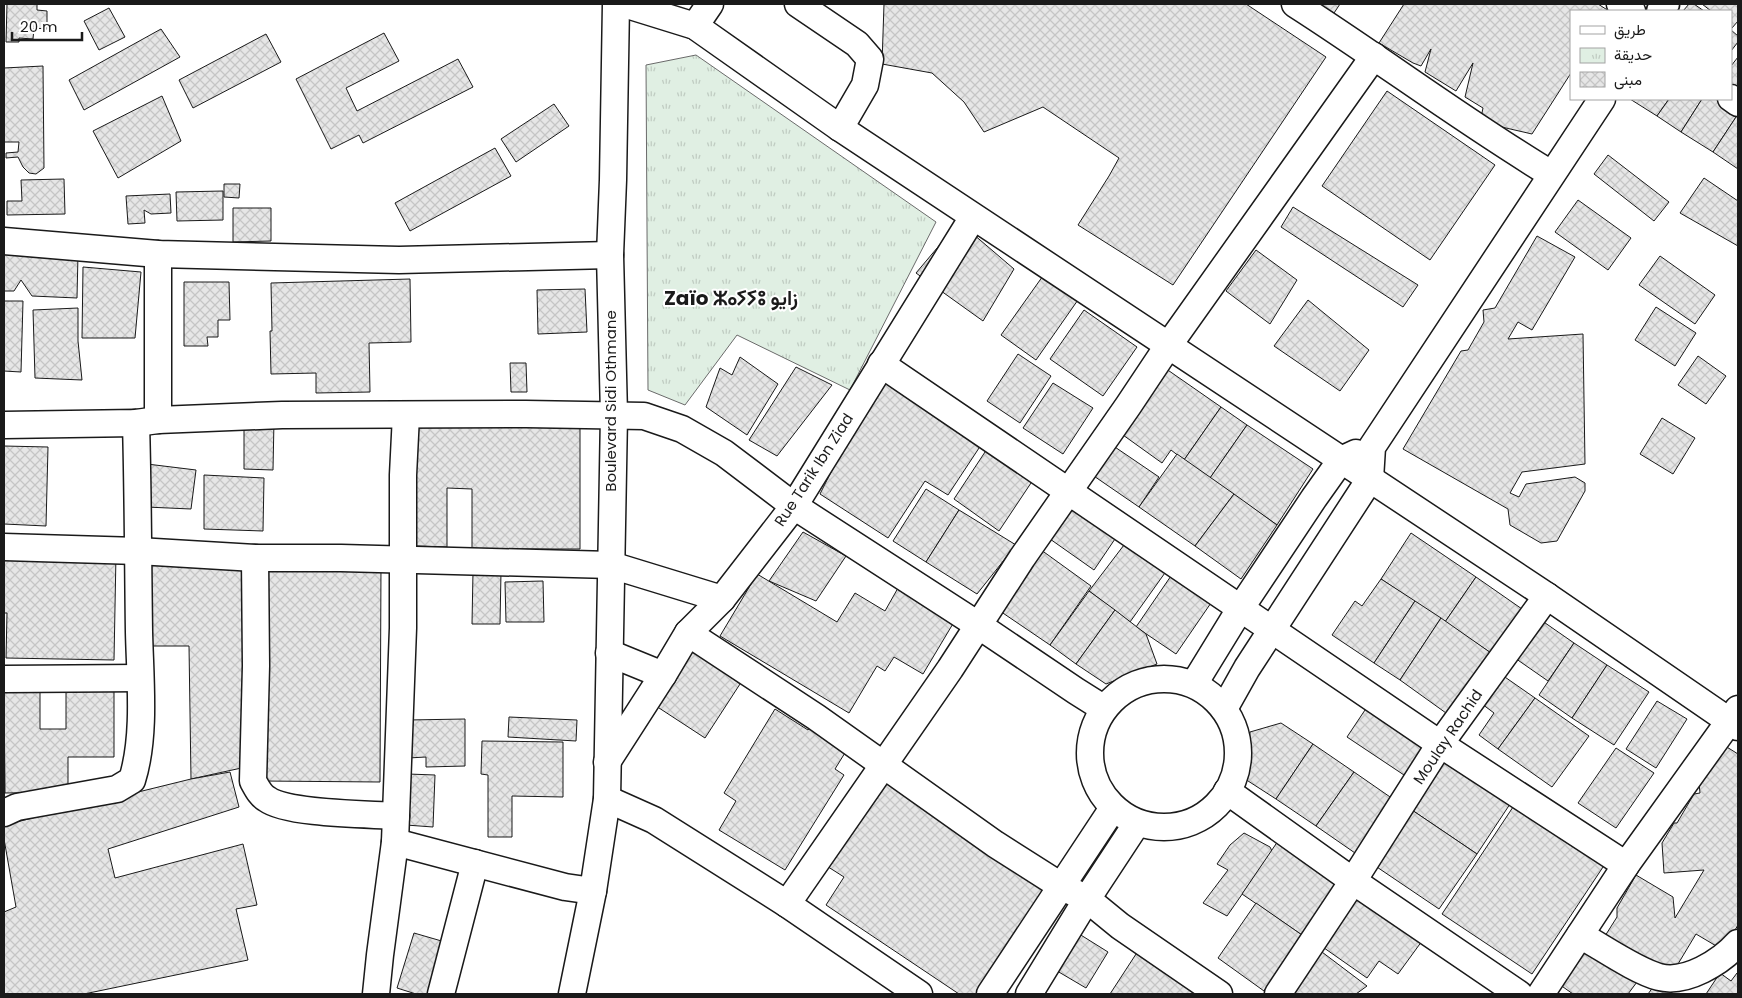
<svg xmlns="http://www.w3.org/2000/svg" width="1742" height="998" viewBox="0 0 1742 998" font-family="Poppins,Vazirmatn,'Noto Sans Tifinagh',sans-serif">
<defs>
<pattern id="park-tufts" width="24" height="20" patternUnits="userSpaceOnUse" patternTransform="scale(1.25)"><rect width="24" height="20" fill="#e0efe3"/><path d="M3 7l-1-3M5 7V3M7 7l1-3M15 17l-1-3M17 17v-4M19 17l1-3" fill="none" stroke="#c0ccc2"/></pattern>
<pattern id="building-cross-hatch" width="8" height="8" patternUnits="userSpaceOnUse" patternTransform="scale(1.25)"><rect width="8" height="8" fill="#e6e6e6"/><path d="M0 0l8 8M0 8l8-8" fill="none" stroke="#c5c5c5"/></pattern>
</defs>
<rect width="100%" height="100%" fill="#fff"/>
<polygon fill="url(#park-tufts)" stroke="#6a6a6a" points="696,55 936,222 850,390 737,335 685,405 648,390 646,65"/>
<g fill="url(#building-cross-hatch)" stroke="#1a1a1a">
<polygon points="7,4 37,4 37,10 47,11 47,29 34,28 33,39 19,38 19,42 6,42"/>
<polygon points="884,4 1246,4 1326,57 1173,285 1078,225 1109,176 1119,158 1043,107 984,132 964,102 932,73 882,64"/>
<polygon points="1317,4 1340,4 1334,13"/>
<polygon points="1404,4 1598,4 1609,11 1571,11 1571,73 1532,134 1480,122 1483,108 1465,97 1473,63 1456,91 1425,72 1431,49 1421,66 1413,63 1379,43"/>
<polygon points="1689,4 1694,4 1704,11 1683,11"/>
<polygon points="1702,4 1738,4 1738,21 1732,28 1731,27 1731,11 1711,11"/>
<polygon points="109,8 125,37 99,50 84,21"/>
<polygon points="161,29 180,57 84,110 69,80"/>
<polygon points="1731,30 1738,36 1738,42 1731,51"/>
<polygon points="384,33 399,61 346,88 357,111 458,59 473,87 363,143 359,135 331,149 296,79"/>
<polygon points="266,34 281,62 193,108 179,80"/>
<polygon points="1738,57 1738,89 1731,84 1731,66"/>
<polygon points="43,66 44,168 36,174 29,173 23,167 18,157 6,158 6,153 18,152 19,142 4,142 4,68"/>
<polygon points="1387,91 1495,165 1430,260 1322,186"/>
<polygon points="162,96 181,141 118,178 93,131"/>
<polygon points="1630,99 1669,99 1657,116"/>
<polygon points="1669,99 1702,99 1681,132 1657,116"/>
<polygon points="1702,99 1726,99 1738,114 1713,152 1681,132"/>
<polygon points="554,104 569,126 516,162 501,139"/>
<polygon points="1738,114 1738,169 1713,152"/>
<polygon points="495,148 511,176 410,231 395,203"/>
<polygon points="1608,155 1669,202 1654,221 1594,174"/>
<polygon points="1704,178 1738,201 1738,246 1680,213"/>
<polygon points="64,179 65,214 7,215 7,201 22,201 21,180"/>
<polygon points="224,184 240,184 239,198 224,197"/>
<polygon points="223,191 223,220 177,221 176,192"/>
<polygon points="170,194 171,213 151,214 144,210 145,223 128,224 126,196"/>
<polygon points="1578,200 1631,238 1608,270 1555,232"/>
<polygon points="1293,207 1418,285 1403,307 1281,227"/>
<polygon points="233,208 271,208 271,241 233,242"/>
<polygon points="959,222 1014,269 983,321 916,273"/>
<polygon points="1537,236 1575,257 1532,330 1518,322 1508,339 1583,334 1585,464 1522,472 1510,493 1519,497 1526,484 1575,477 1585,483 1585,491 1557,541 1541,543 1510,525 1508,509 1403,449 1461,351 1468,350 1484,322 1483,310 1495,308"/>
<polygon points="4,249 78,254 77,298 32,296 21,280 14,291 4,291"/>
<polygon points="1256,250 1297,280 1270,324 1226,291"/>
<polygon points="1660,256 1715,295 1695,324 1639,285"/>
<polygon points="83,267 141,272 135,338 82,338"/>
<polygon points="1045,273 1080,297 1036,360 1001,335"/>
<polygon points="410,279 411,342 369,343 370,392 316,393 316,373 271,374 270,331 272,331 271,283"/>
<polygon points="184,282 229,282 230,320 218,320 218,337 207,337 208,346 184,346"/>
<polygon points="585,289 587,332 538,334 537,290"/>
<polygon points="1308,300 1369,350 1340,391 1274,346"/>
<polygon points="4,301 23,301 21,372 4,371"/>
<polygon points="1656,307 1696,333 1675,366 1635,340"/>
<polygon points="78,308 78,341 82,380 35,378 33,310"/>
<polygon points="1084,310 1137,347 1103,396 1050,359"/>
<polygon points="1018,354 1051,376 1020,423 987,401"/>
<polygon points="1698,356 1726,376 1706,404 1678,385"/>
<polygon points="740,357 778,384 747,435 706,407 720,368 732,375"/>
<polygon points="510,363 526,363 527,392 511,392"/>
<polygon points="1162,366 1221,407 1184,460 1171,450 1162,463 1116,430"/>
<polygon points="796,367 832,385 777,456 749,440"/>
<polygon points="880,374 981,445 948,495 925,481 888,538 820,494"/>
<polygon points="1053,383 1093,408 1063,454 1023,428"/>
<polygon points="1221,407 1247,425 1210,478 1184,460"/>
<polygon points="1662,418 1695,438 1673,474 1640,454"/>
<polygon points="244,420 274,420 273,470 244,469"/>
<polygon points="416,422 580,423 580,549 472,549 472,489 447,488 447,547 416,546"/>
<polygon points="1247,425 1313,469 1277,525 1210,478"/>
<polygon points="1109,443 1159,477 1139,507 1088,472"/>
<polygon points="4,446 48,447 46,526 4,524"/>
<polygon points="987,449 1033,480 999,531 954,499"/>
<polygon points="1177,454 1234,494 1195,546 1139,507"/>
<polygon points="147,464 196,470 191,509 146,507"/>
<polygon points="204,475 264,478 263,531 204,529"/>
<polygon points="926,489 959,510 926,562 893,541"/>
<polygon points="1234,494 1277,525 1241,579 1195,546"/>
<polygon points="1073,506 1117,536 1094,570 1050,539"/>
<polygon points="959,510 1016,545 977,594 926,562"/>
<polygon points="803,532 846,556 816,601 769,581"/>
<polygon points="1411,533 1476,577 1445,622 1381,579"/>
<polygon points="1127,541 1167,570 1130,622 1089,591"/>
<polygon points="1037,547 1091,586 1050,645 994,607"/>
<polygon points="4,552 116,554 114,660 6,658 7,613 4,613"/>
<polygon points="151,561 248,562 246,767 191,779 189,646 148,646"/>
<polygon points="263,564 381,565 380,782 262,781"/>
<polygon points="473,571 501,572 500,624 472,624"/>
<polygon points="1173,573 1213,600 1176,654 1136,627"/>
<polygon points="757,574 837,622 855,593 885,611 898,588 954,622 923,674 894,657 885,671 877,666 849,713 720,636"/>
<polygon points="1476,577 1522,609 1491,653 1445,622"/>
<polygon points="1381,579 1415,601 1374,663 1332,635 1355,601 1362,606"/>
<polygon points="543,581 544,622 506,622 505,582"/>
<polygon points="1089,591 1115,610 1076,664 1050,645"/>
<polygon points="1415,601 1441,618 1400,680 1374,663"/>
<polygon points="1115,610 1146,634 1157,664 1106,684 1076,664"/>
<polygon points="1441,618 1491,653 1446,713 1400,680"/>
<polygon points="1538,618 1574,643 1548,681 1512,656"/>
<polygon points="1574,643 1607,665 1572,718 1539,695"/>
<polygon points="693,649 740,684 705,738 656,706"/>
<polygon points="1607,665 1649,692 1614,745 1572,718"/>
<polygon points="1502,675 1535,698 1498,749 1479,735 1494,713 1482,704"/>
<polygon points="66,684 114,684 114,757 68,757 68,792 5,793 4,688 40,688 40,729 66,729"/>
<polygon points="1535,698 1589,736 1552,787 1498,749"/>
<polygon points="1657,701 1687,719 1656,768 1626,749"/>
<polygon points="1369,704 1429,745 1407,777 1347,737"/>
<polygon points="775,709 808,730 811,726 848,748 835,769 844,775 785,870 719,830 736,801 724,793"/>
<polygon points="509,717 577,720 576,741 508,737"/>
<polygon points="465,719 465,766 426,767 426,757 408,758 408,720"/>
<polygon points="1281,723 1313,744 1276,799 1245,779 1250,732"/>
<polygon points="482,741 563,742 563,797 512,796 512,837 488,837 488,775 481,774"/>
<polygon points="1313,744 1354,772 1316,826 1276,799"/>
<polygon points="1722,744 1738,754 1738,925 1723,950 1696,934 1678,964 1654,966 1605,936 1617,917 1617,908 1636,875 1673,897 1675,918 1704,870 1664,873 1662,843 1674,823 1677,823 1694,794 1700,793 1699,783"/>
<polygon points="1616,748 1654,773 1616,828 1578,803"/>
<polygon points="1442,754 1512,801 1477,854 1406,806"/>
<polygon points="230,772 239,807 108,849 115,878 243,844 257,905 236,909 248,960 84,994 4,994 4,912 16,907 4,839 4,825 191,779"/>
<polygon points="883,772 1053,885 980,994 959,994 826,905 844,877 822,863"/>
<polygon points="1354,772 1393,799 1355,853 1316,826"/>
<polygon points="408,774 435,775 433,827 406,825"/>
<polygon points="1517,801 1607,861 1532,974 1442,914"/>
<polygon points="1406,806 1477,854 1439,909 1368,861"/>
<polygon points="1244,833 1270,847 1272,851 1227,916 1203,903 1228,870 1217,864 1230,845"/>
<polygon points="1278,841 1339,883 1302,935 1242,894"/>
<polygon points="1353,893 1422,941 1398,974 1379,961 1367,978 1317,943"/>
<polygon points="1256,903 1302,935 1264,991 1218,958"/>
<polygon points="1076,932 1108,952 1086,988 1052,968"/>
<polygon points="414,933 445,942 432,994 416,994 397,988"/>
<polygon points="1586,941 1637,982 1628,994 1573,994 1556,982"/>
<polygon points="1314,946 1367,986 1356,994 1283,994"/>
<polygon points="1138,951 1196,993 1195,994 1110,994"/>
<polygon points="1720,973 1731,981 1737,973 1738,973 1738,994 1706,994"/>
<polygon points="1656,983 1674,994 1648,994"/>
</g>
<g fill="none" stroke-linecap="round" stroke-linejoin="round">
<g stroke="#1a1a1a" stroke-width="29">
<g id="minor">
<polyline points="624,4 695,26 840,128 1547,596 1738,727"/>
<polyline points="798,4 857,44 870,59 865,85 840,128"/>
<path d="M1295,4C1381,59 1463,121 1551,174"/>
<polyline points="1620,4 1632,11"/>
<polyline points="1660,11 1666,4"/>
<polyline points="695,26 710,4"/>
<polyline points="1731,98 1738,103"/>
<polyline points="4,241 158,254 399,260 610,255"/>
<polyline points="158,254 158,420"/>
<polyline points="881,364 1440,744 1626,865"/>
<polyline points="4,425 136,423 158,420 282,415 526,414 644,416 682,429 724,453 794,506 978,625 1076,691 1103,708"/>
<polyline points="4,547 138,551 255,558 341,558 611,565 722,599"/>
<path d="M255,558L256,666L253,781C257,788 260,795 267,799C287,814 368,814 396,816"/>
<polyline points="688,633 816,717 995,844 1061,886 1087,899 1120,926 1219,994"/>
<polyline points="609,653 663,675"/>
<circle cx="1164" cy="753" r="74"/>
<polyline points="4,679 140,678"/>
<polyline points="1194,684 1240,609 1314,498 1341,460 1356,453"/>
<polyline points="1224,709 1247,668 1370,479 1372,447 1602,99"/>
<polyline points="607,762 663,675 688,633 722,599 794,506 973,217"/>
<polyline points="1227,791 1353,881 1519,994"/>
<polyline points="607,799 654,820 787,904 919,994"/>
<path d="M4,813L17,807L117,789L132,780C146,736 140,678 139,632C138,562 138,493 136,423"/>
<polyline points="395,842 565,887 593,891"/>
<polyline points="787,904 950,669 1022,558 1128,406 1168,346 1374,56"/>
<path d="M1580,935C1602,947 1636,971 1659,977C1686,984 1721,962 1738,943"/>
<polyline points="376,994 380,955 395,842 403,628 403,475 406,415"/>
<polyline points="441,994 475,863"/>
<polyline points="572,994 593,891 607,799 614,415 610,255 613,180 616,4"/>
<polyline points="990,994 1113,808"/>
<polyline points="1029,994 1087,899 1137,823"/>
<polyline points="1278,994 1353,881 1440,744 1547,596"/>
<polyline points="1541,994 1626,865 1738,709"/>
</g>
</g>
<use href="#minor" stroke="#fff" stroke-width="26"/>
</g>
<g text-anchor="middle" stroke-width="4" stroke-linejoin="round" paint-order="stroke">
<g font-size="15" fill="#1a1a1a" stroke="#fff">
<text transform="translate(611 401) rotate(-90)" y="5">Boulevard Sidi Othmane</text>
<text transform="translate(814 470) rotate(-57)" y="5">Rue Tarik Ibn Ziad</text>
<text transform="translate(1448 737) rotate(-56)" y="5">Moulay Rachid</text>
</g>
<g font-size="20" font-weight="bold" fill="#1a1a1a" stroke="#fff">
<text x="731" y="305">Zaïo ⵣⴰⵢⵢⵓ زايو</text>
</g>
</g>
<rect width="1742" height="998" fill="none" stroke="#1a1a1a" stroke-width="10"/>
<rect x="1570" y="10" width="162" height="90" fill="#ffffff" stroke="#a3a3a3"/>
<rect x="1580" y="26" width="25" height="8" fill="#ffffff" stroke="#a3a3a3"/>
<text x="1614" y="35" font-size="15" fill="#1a1a1a">طريق</text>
<rect x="1580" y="48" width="25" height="15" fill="url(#park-tufts)" stroke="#a3a3a3"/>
<text x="1614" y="60" font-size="15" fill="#1a1a1a">حديقة</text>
<rect x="1580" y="72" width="25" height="15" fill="url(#building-cross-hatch)" stroke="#a3a3a3"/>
<text x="1614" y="85" font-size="15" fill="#1a1a1a">مبنى</text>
<path d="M12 32v8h70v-8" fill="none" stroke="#1a1a1a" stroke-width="2.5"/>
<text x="20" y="32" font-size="15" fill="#1a1a1a" stroke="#ffffff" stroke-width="4" paint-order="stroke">20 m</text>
</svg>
